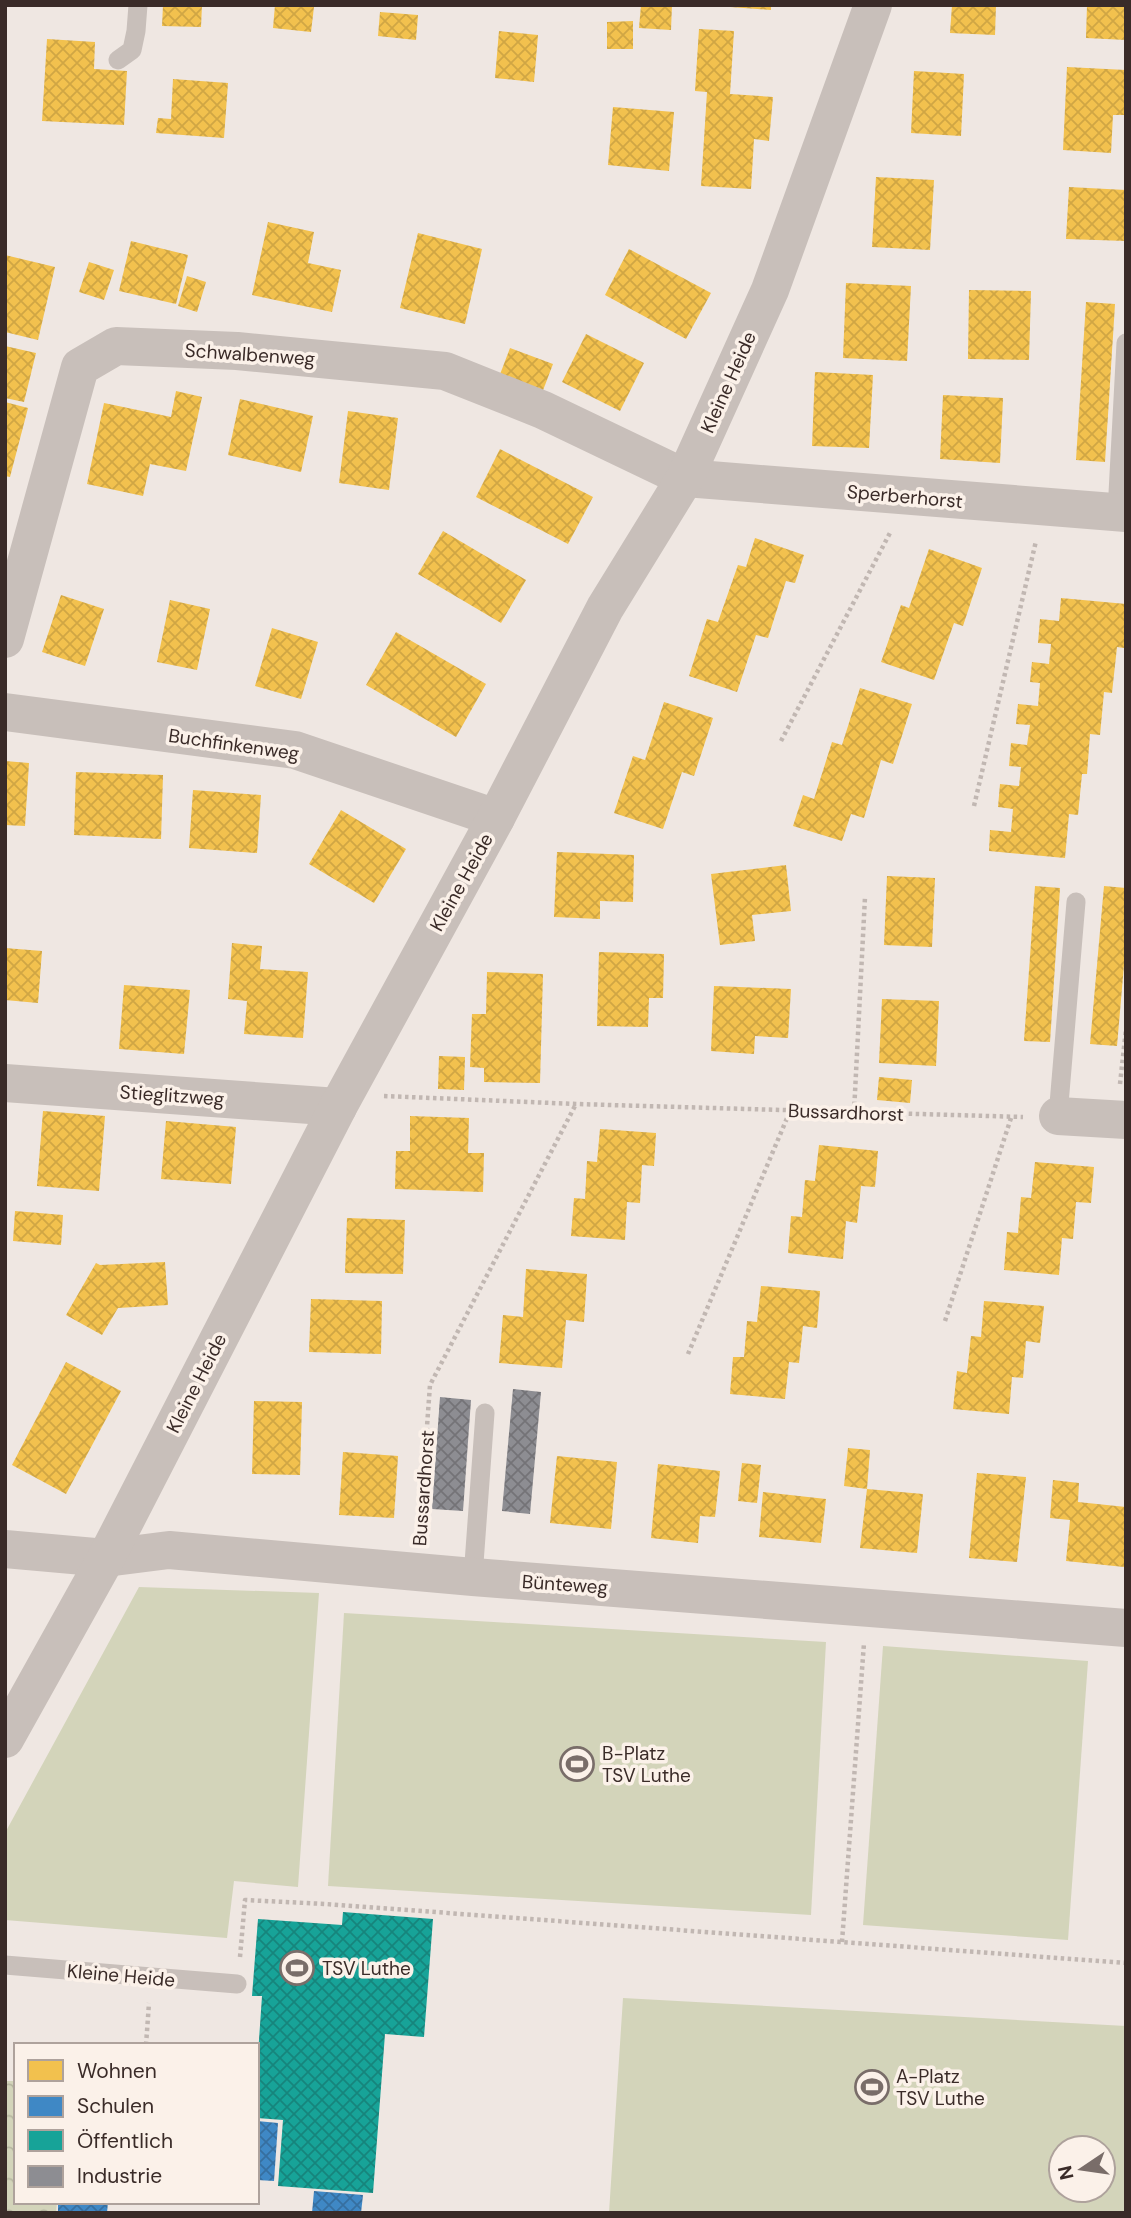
<svg xmlns="http://www.w3.org/2000/svg" width="1131" height="2218" viewBox="0 0 1131 2218" font-family="'DM Sans',sans-serif">
<defs>
<pattern id="park-crowns" width="20" height="18" patternUnits="userSpaceOnUse" patternTransform="scale(1.75)"><rect width="20" height="18" fill="#d3d4ba"/><path d="M2 6a3 3 0 1 1 6 0M12 15a3 3 0 1 1 6 0" fill="none" stroke="#b6b6a0"/></pattern>
<pattern id="homes-cross-hatch" width="8" height="8" patternUnits="userSpaceOnUse" patternTransform="scale(1.75)"><rect width="8" height="8" fill="#f2c14e"/><path d="M0 0l8 8M0 8l8-8" fill="none" stroke="#d0a644"/></pattern>
<pattern id="schools-cross-hatch" width="8" height="8" patternUnits="userSpaceOnUse" patternTransform="scale(1.75)"><rect width="8" height="8" fill="#3f88c5"/><path d="M0 0l8 8M0 8l8-8" fill="none" stroke="#366fa0"/></pattern>
<pattern id="public-cross-hatch" width="8" height="8" patternUnits="userSpaceOnUse" patternTransform="scale(1.75)"><rect width="8" height="8" fill="#17a398"/><path d="M0 0l8 8M0 8l8-8" fill="none" stroke="#16857c"/></pattern>
<pattern id="industry-cross-hatch" width="8" height="8" patternUnits="userSpaceOnUse" patternTransform="scale(1.75)"><rect width="8" height="8" fill="#8d8d92"/><path d="M0 0l8 8M0 8l8-8" fill="none" stroke="#747377"/></pattern>
</defs>
<rect width="100%" height="100%" fill="#efe7e2"/>
<g fill="#d3d4ba" fill-rule="evenodd">
<polygon points="139,1587 319,1593 298,1887 234,1881 227,1938 5,1920 5,1833"/>
<polygon points="344,1613 826,1642 811,1915 328,1886"/>
<polygon points="883,1646 1088,1661 1068,1940 863,1925"/>
<path d="M623,1998L1126,2026V2213H609ZM1061,2148H1103V2190H1061Z"/>
</g>
<polygon fill="url(#park-crowns)" points="5,2081 16,2081 16,2202 57,2202 56,2213 5,2213"/>
<g fill="url(#homes-cross-hatch)">
<polygon points="163,5 202,5 201,27 162,26"/>
<polygon points="275,5 314,7 311,32 273,28"/>
<polygon points="641,5 672,5 671,30 639,28"/>
<polygon points="730,5 771,5 771,10 730,7"/>
<polygon points="952,5 996,5 995,35 950,33"/>
<polygon points="1087,5 1126,5 1126,40 1086,38"/>
<polygon points="380,12 418,15 416,40 378,36"/>
<polygon points="633,21 633,49 607,49 607,22"/>
<polygon points="699,29 734,31 730,94 773,97 769,141 754,139 751,189 701,186 707,92 695,91"/>
<polygon points="499,31 538,35 534,82 495,78"/>
<polygon points="47,39 95,42 94,69 127,71 124,125 42,121"/>
<polygon points="1067,67 1126,70 1126,115 1113,115 1111,153 1063,150"/>
<polygon points="914,71 964,74 961,136 911,133"/>
<polygon points="173,79 228,83 224,138 156,133 158,118 171,119"/>
<polygon points="613,107 674,112 669,171 608,165"/>
<polygon points="876,177 934,180 930,250 872,247"/>
<polygon points="1069,187 1126,190 1126,241 1066,239"/>
<polygon points="268,222 314,232 308,263 341,270 332,312 252,295"/>
<polygon points="418,233 482,249 465,324 400,308"/>
<polygon points="131,241 188,255 176,304 119,291"/>
<polygon points="629,249 711,293 686,339 605,295"/>
<polygon points="5,255 55,267 38,340 5,332"/>
<polygon points="89,262 114,270 104,300 79,292"/>
<polygon points="187,276 206,282 197,312 178,306"/>
<polygon points="846,283 911,286 907,361 843,358"/>
<polygon points="969,290 1031,291 1029,360 968,359"/>
<polygon points="1086,302 1115,304 1105,462 1076,460"/>
<polygon points="586,334 644,363 620,411 562,382"/>
<polygon points="5,346 36,353 24,402 5,398"/>
<polygon points="510,348 553,364 542,393 499,377"/>
<polygon points="815,372 873,375 869,448 812,446"/>
<polygon points="176,391 202,397 186,471 150,464 143,496 87,484 104,403 171,417"/>
<polygon points="943,395 1003,398 1000,463 940,459"/>
<polygon points="240,399 313,416 301,472 228,455"/>
<polygon points="5,402 28,408 10,477 5,476"/>
<polygon points="348,411 398,418 389,490 339,483"/>
<polygon points="500,449 593,497 568,544 476,497"/>
<polygon points="443,531 526,580 501,623 418,574"/>
<polygon points="755,538 804,555 795,583 786,581 768,638 756,635 737,692 689,676 707,619 718,622 738,565 746,567"/>
<polygon points="929,549 982,568 963,626 954,623 934,680 881,662 901,605 909,608"/>
<polygon points="61,595 104,609 85,666 42,652"/>
<polygon points="1061,598 1126,604 1124,648 1117,647 1112,693 1104,692 1100,735 1090,734 1087,774 1082,774 1078,815 1069,814 1065,858 989,851 990,830 1011,832 1013,809 998,807 1000,784 1019,786 1021,767 1009,766 1011,743 1027,745 1030,725 1016,724 1018,704 1038,706 1040,683 1030,682 1032,662 1049,664 1051,644 1038,643 1040,619 1059,621"/>
<polygon points="170,600 210,609 197,670 157,662"/>
<polygon points="272,628 318,642 301,699 255,686"/>
<polygon points="396,632 486,684 456,737 366,685"/>
<polygon points="860,688 912,704 893,764 881,760 864,818 851,814 842,841 793,826 803,795 814,799 832,742 842,745"/>
<polygon points="664,702 713,718 694,776 682,772 663,829 614,813 633,756 645,760"/>
<polygon points="5,761 29,763 25,826 5,825"/>
<polygon points="76,772 163,775 161,839 74,835"/>
<polygon points="193,790 261,795 257,853 189,848"/>
<polygon points="341,810 406,849 374,903 309,864"/>
<polygon points="557,852 634,855 633,902 600,901 600,919 554,917"/>
<polygon points="786,865 791,911 752,915 755,941 720,945 711,874"/>
<polygon points="887,876 935,878 932,947 884,945"/>
<polygon points="1035,886 1060,888 1050,1042 1024,1041"/>
<polygon points="1104,886 1126,888 1126,942 1117,1046 1090,1044"/>
<polygon points="232,943 262,946 260,969 308,972 303,1038 244,1034 247,1001 228,999"/>
<polygon points="5,948 42,951 38,1003 5,1000"/>
<polygon points="599,952 664,954 663,998 649,998 648,1027 597,1026"/>
<polygon points="487,972 543,974 540,1083 484,1082 484,1068 470,1067 472,1014 486,1014"/>
<polygon points="124,985 190,990 184,1054 119,1049"/>
<polygon points="714,986 791,989 788,1038 755,1036 754,1054 711,1051"/>
<polygon points="882,999 939,1001 936,1066 879,1063"/>
<polygon points="439,1056 465,1057 464,1090 438,1089"/>
<polygon points="879,1077 912,1080 910,1103 877,1100"/>
<polygon points="43,1111 105,1116 99,1191 37,1186"/>
<polygon points="410,1116 469,1118 468,1153 484,1153 483,1192 395,1189 396,1151 410,1151"/>
<polygon points="166,1121 236,1127 231,1184 161,1179"/>
<polygon points="600,1129 656,1133 654,1166 642,1165 640,1203 627,1202 625,1240 571,1236 574,1198 585,1199 587,1161 597,1162"/>
<polygon points="819,1145 878,1151 875,1187 861,1186 857,1223 846,1221 843,1259 788,1253 791,1216 802,1217 805,1180 815,1181"/>
<polygon points="1035,1162 1094,1167 1091,1203 1076,1202 1073,1239 1062,1238 1059,1275 1004,1270 1007,1232 1018,1233 1021,1197 1031,1198"/>
<polygon points="15,1211 63,1215 61,1245 13,1241"/>
<polygon points="347,1218 405,1220 403,1274 345,1273"/>
<polygon points="165,1262 168,1305 118,1308 102,1335 66,1315 96,1263 100,1265"/>
<polygon points="526,1269 587,1274 584,1322 566,1320 562,1368 499,1363 503,1315 523,1317"/>
<polygon points="761,1286 820,1291 817,1328 803,1326 799,1363 789,1362 785,1399 730,1394 733,1357 744,1357 747,1321 757,1322"/>
<polygon points="311,1299 382,1301 381,1354 309,1352"/>
<polygon points="984,1301 1044,1306 1040,1343 1026,1341 1023,1378 1012,1377 1009,1414 953,1409 957,1371 967,1373 971,1336 981,1337"/>
<polygon points="66,1362 121,1391 66,1494 12,1465"/>
<polygon points="254,1401 302,1402 300,1475 252,1474"/>
<polygon points="848,1448 870,1450 867,1489 844,1486"/>
<polygon points="343,1452 398,1456 394,1518 339,1515"/>
<polygon points="557,1456 617,1462 611,1529 550,1523"/>
<polygon points="742,1463 761,1465 757,1503 738,1501"/>
<polygon points="658,1464 720,1471 715,1517 700,1516 698,1543 651,1538"/>
<polygon points="977,1473 1026,1477 1017,1562 969,1558"/>
<polygon points="1053,1480 1079,1483 1078,1502 1126,1507 1124,1567 1066,1561 1070,1520 1050,1518"/>
<polygon points="867,1489 923,1494 917,1553 860,1548"/>
<polygon points="763,1492 826,1499 821,1543 759,1537"/>
</g>
<g fill="url(#schools-cross-hatch)">
<polygon points="257,2121 278,2123 274,2181 257,2180"/>
<polygon points="314,2191 363,2195 361,2213 312,2213"/>
<polygon points="58,2202 108,2202 107,2213 58,2213"/>
</g>
<polygon fill="url(#public-cross-hatch)" points="343,1912 433,1919 424,2037 385,2034 373,2193 278,2186 283,2120 257,2118 257,2069 262,1996 252,1996 258,1919 342,1925"/>
<g fill="url(#industry-cross-hatch)">
<polygon points="513,1389 541,1392 530,1514 502,1511"/>
<polygon points="440,1397 471,1400 463,1511 432,1509"/>
</g>
<g fill="none" stroke-linecap="round" stroke-linejoin="round">
<g stroke="#c1b7b2" stroke-width="4.5" stroke-dasharray="3.5 3.5" stroke-linecap="butt">
<polyline points="781,741 891,531"/>
<polyline points="974,806 1036,541"/>
<polyline points="1120,1084 1126,1029"/>
<polyline points="384,1096 576,1104 1023,1117"/>
<polyline points="854,1112 865,897"/>
<polyline points="945,1321 1011,1118"/>
<polyline points="688,1354 790,1111"/>
<polyline points="419,1536 430,1385 576,1104"/>
<polyline points="842,1942 864,1643"/>
<polyline points="240,1957 245,1900 326,1904 1126,1963"/>
<polyline points="146,2045 149,2003"/>
</g>
<g stroke="#c8bfba" stroke-width="19">
<polyline points="118,60 132,50 136,31 138,5"/>
<polyline points="1117,512 1126,343"/>
<polyline points="1058,1116 1076,902"/>
<polyline points="473,1577 485,1413"/>
<polyline points="5,1965 237,1984"/>
</g>
<g stroke="#c8bfba" stroke-width="38">
<polyline points="5,639 80,367 116,346 237,351 445,371 543,410 685,478 1126,513"/>
<polyline points="5,712 295,750 496,818"/>
<polyline points="5,1083 338,1107"/>
<polyline points="1058,1116 1126,1120"/>
<polyline points="5,1549 106,1558 169,1550 473,1577 1126,1628"/>
<polyline points="5,1739 106,1558 338,1107 496,818 605,608 685,478 770,290 873,5"/>
</g>
</g>
<defs>
<g id="stadium-ring" transform="scale(1.75)"><circle r="9.5" fill="#fbf1e9" stroke="#796d69" stroke-width="1.5"/><path d="M0-5a6.5 5 0 1 0 0 10a6.5 5 0 1 0 0-10ZM-3.5-1.8h7v3.6h-7Z" fill="#796d69"/></g>
</defs>
<g fill-rule="evenodd">
<use href="#stadium-ring" x="577" y="1764"/>
<use href="#stadium-ring" x="297" y="1968"/>
<use href="#stadium-ring" x="872" y="2087"/>
</g>
<g text-anchor="middle" stroke-width="7" stroke-linejoin="round" paint-order="stroke">
<g font-size="19" fill="#3a2b28" stroke="#fbf1e9">
<text transform="translate(250 354) rotate(4)" y="7">Schwalbenweg</text>
<text transform="translate(728 382) rotate(-66)" y="7">Kleine Heide</text>
<text transform="translate(905 496) rotate(5)" y="7">Sperberhorst</text>
<text transform="translate(234 744) rotate(8)" y="7">Buchfinkenweg</text>
<text transform="translate(461 882) rotate(-61)" y="7">Kleine Heide</text>
<text transform="translate(172 1095) rotate(4)" y="7">Stieglitzweg</text>
<text transform="translate(846 1112) rotate(2)" y="7">Bussardhorst</text>
<text transform="translate(196 1383) rotate(-63)" y="7">Kleine Heide</text>
<text transform="translate(423 1488) rotate(-86)" y="7">Bussardhorst</text>
<text transform="translate(565 1584) rotate(4)" y="7">Bünteweg</text>
<text transform="translate(121 1975) rotate(5)" y="7">Kleine Heide</text>
</g>
<g font-size="19" fill="#3a2b28" stroke="#fbf1e9" text-anchor="start">
<text x="602" y="1760">B-Platz<tspan x="602" dy="22">TSV Luthe</tspan></text>
<text x="322" y="1975">TSV Luthe</text>
<text x="896" y="2083">A-Platz<tspan x="896" dy="22">TSV Luthe</tspan></text>
</g>
</g>
<rect width="1131" height="2218" fill="none" stroke="#3a2b28" stroke-width="14"/>
<rect x="14" y="2043" width="245" height="161" fill="#fbf1e9" stroke="#aea29c" stroke-width="2"/>
<rect x="28" y="2060" width="35" height="21" fill="#f2c14e" stroke="#aea29c" stroke-width="2"/>
<text x="77" y="2078" font-size="21" fill="#3a2b28">Wohnen</text>
<rect x="28" y="2096" width="35" height="21" fill="#3f88c5" stroke="#aea29c" stroke-width="2"/>
<text x="77" y="2113" font-size="21" fill="#3a2b28">Schulen</text>
<rect x="28" y="2130" width="35" height="21" fill="#17a398" stroke="#aea29c" stroke-width="2"/>
<text x="77" y="2148" font-size="21" fill="#3a2b28">Öffentlich</text>
<rect x="28" y="2166" width="35" height="21" fill="#8d8d92" stroke="#aea29c" stroke-width="2"/>
<text x="77" y="2183" font-size="21" fill="#3a2b28">Industrie</text>
<g transform="translate(1082 2169) rotate(257)"><circle r="33" fill="#fbf1e9" stroke="#aea29c" stroke-width="2"/>
<path d="M0-5L12 26L0 18L-12 26Z" fill="#796d69"/>
<text y="-10" font-size="19" font-weight="bold" text-anchor="middle" fill="#3a2b28">N</text>
</g>
</svg>
